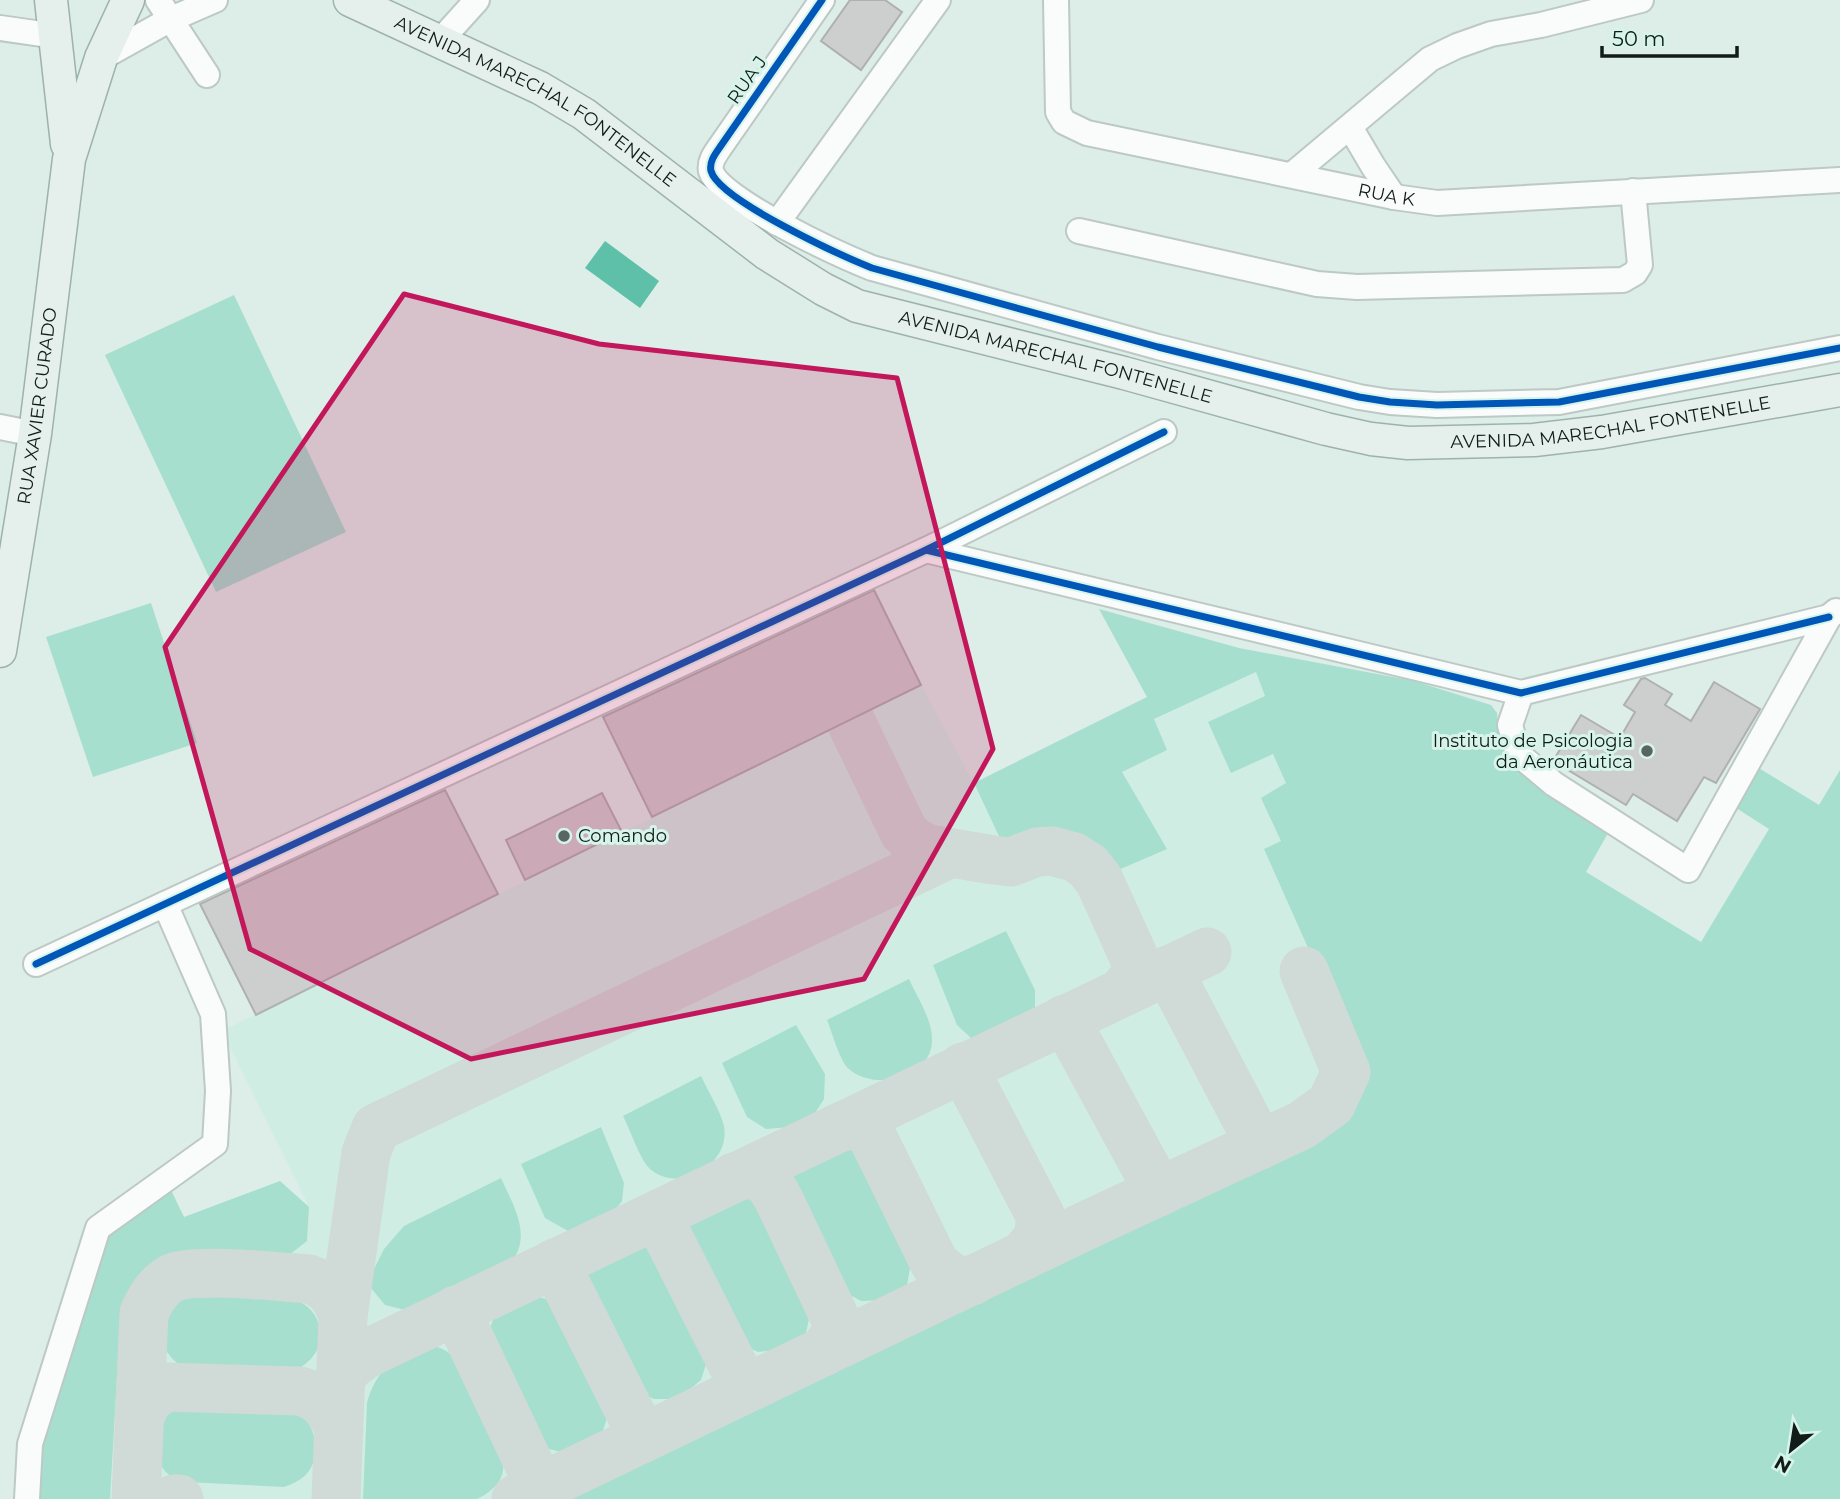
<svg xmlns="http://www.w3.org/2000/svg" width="1840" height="1499" viewBox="0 0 1840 1499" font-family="Montserrat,sans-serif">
<rect width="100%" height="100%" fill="#ddede8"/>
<polygon fill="#d0ede4" points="1256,672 1266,696 1209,722 1273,754 1287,784 1282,841 1265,849 1350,1042 1357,1077 1349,1103 1338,1116 1325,1127 549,1499 110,1499 120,1307 141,1274 177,1253 283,1259 307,1241 309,1207 222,1031 921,685 974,783 1005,848 1033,834 1061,834 1086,844 1122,772 1154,719"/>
<g fill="#a6dfce">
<polygon points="234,295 346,532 216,592 105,355"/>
<polygon points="151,603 197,743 93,777 46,637"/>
<path d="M1099,609L1239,648L1414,681L1491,705L1497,713L1498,725L1612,826L1586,872L1701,942L1769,829L1733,806L1757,767L1819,805L1840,770V1499H549L1325,1127L1338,1116L1349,1103L1357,1077L1350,1042L1264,849L1281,841L1261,798L1286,783L1273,754L1231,773L1208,722L1265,696L1256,672L1154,719L1167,750L1122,772L1167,849L1116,871C1092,850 1069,828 1035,834C1025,836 1014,844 1005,849L974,783L1147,697Z"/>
<polygon points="1006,931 1035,990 1035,1008 1028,1019 983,1039 971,1038 957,1025 933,965"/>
<path d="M909,979C917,997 932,1019 932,1039C933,1078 875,1092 849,1069C840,1062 832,1032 827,1020Z"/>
<polygon points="796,1025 825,1074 824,1099 812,1118 790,1127 766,1129 747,1117 722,1063"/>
<path d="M701,1076C708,1091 720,1110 724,1126C731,1164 680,1195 650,1169C640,1160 630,1129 623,1116Z"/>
<polygon points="601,1127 624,1183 622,1201 610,1217 588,1231 570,1232 545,1218 521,1164"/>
<polygon points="837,1141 861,1153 913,1252 907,1285 887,1300 861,1301 839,1289 789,1190 792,1163 809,1146"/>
<path d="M501,1178C514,1207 533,1236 510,1264L409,1311L385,1305L371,1288L374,1269L384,1249L404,1226Z"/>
<polygon points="280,1181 309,1207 307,1241 284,1259 177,1253 141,1274 121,1307 110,1499 32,1499 47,1383 110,1230 171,1190 184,1217"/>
<path d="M735,1192L763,1203L811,1310L806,1333L786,1349L758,1352L730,1339L682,1235C695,1200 698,1196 735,1192Z"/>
<path d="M631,1239L654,1251L707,1361L701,1380L678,1399H654L631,1389L578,1288C587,1252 595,1248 631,1239Z"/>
<path d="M195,1290C231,1292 322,1281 320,1336C320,1355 306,1365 291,1373L189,1371C149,1350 149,1302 195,1290Z"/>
<path d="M535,1296L550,1300L564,1313L606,1402L607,1418L602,1434L591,1443L580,1450L565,1453L545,1448L536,1441L490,1346C486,1314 505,1299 535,1296Z"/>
<path d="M420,1343C437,1345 447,1349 459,1362C468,1380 477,1398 485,1416C501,1449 520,1478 477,1499H363L367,1403C374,1375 394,1354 420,1343Z"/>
<path d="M190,1404C210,1404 279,1403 292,1409C310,1417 317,1436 315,1454C313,1473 301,1481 284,1487L187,1482C180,1480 172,1478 167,1473C150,1457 153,1427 169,1412C175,1408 183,1406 190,1404Z"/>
</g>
<polygon fill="#5ec0a9" points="605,241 659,281 640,308 585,268"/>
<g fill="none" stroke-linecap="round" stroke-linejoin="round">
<g stroke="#d0dad7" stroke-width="49">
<polyline points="850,720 904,832 914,842 929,849 993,860 1011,862 1037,852 1052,851 1074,857 1088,866 1099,880 1137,964 1135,976 1123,991"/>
<polyline points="1168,970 1260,1145"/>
<polyline points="1065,1019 1159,1192"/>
<polyline points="963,1067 1041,1217 1038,1238 1023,1256"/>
<path d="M838,1128C851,1125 859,1125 870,1132L935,1264L953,1279L972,1281"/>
<path d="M734,1177C759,1171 767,1178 779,1200L835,1318L838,1331L823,1352"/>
<polyline points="657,1215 745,1389"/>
<polyline points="555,1263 643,1438"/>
<polyline points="456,1310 540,1487"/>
<polyline points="341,1376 352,1364 366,1354 1207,952"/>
<path d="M139,1420L147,1400L165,1387L300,1391C320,1396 331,1409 339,1429"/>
<path d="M136,1499L144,1313C150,1300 157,1287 170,1279C189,1267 283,1277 309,1279C329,1286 337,1297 343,1316"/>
<polyline points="174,1499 179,1499"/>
<polyline points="336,1499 343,1316 366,1153 376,1128 951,853"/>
<polyline points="516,1499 1083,1227 1302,1125 1331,1104 1346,1072 1304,971"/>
</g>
</g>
<g fill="#cdcece" stroke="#afb0b0" stroke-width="2">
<polygon points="850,0 885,0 902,12 861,70 821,41"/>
<polygon points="874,590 921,685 652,817 603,717"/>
<polygon points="1645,678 1672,694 1665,705 1691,721 1714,682 1760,709 1716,783 1704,777 1677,821 1633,794 1626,805 1553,761 1581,715 1620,738 1635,712 1624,705 1641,679"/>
<polygon points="445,790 498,894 256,1015 200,904"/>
<polygon points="602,793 622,832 525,880 506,840"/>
</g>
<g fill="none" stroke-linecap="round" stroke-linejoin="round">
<g stroke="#bcc9c5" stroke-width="28">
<g id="minor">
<polyline points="158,0 207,75"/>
<path d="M822,0L720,147C715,154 709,162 711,171C719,200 842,256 872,268L1158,347L1359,397L1390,402L1437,405L1559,402L1840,348"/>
<path id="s1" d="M1056,0L1058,112L1064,122L1087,133L1394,197L1437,203L1840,180"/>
<polyline points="0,28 56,36"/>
<polyline points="440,41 477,0"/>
<polyline points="101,58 169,20 215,0"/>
<polyline points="1350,127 1373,166 1394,197"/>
<polyline points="1293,174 1430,59 1457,46 1491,34 1541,25 1641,0"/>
<polyline points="777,223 938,0"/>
<polyline points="1079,231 1317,284 1357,287 1623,280 1635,273 1640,265 1633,191"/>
<polyline points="0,427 35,434"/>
<polyline points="926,550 1521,693 1829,617"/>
<polyline points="1521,693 1510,725 1518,754 1554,784 1688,870 1829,617 1836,611"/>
<polyline points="36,964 926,550 1164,432"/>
<polyline points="27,1499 30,1444 98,1228 215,1144 218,1091 213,1014 165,904"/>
</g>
</g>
<g stroke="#9eb2ac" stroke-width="35">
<g id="major">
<polyline points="51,0 67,144"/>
<path id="s2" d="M350,0L540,88L584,114L767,254L823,289L857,306L1124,373L1326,429L1371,439L1408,443L1534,440L1602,432L1840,390"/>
<path id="s3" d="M0,651L35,434L69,159L101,58L128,0"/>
</g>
</g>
<use href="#minor" stroke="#fafcfc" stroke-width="24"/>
<use href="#major" stroke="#e5efeb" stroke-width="32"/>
<g stroke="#d6f4ea" stroke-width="11">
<g id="cycleway">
<path d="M822,0L720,147C715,154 709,162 711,171C719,200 842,256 872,268L1158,347L1359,397L1390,402L1437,405L1559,402L1840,348"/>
<polyline points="926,550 1521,693 1829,617"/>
<polyline points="36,964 926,550 1164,432"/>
</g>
</g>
<use href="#cycleway" stroke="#0057b8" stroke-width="7"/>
</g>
<path fill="#c2185b" fill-opacity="0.2" stroke="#c2185b" stroke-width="5" stroke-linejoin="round" d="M404,294L599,344L897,378L993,749L864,979L471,1059L250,949L165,647Z"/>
<g fill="#586561" stroke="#d6f4ea" stroke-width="2.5">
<circle cx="1647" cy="751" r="7"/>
<circle cx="564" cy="836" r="7"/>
</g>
<g text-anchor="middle" stroke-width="6" stroke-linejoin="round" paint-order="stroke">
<g font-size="18" fill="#111c18" stroke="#d6f4ea">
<text transform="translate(747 80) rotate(-55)" y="6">RUA J</text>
<text dy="6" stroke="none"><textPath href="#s2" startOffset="212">AVENIDA MARECHAL FONTENELLE</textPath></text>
<text dy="6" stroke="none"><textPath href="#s1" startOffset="455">RUA K</textPath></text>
<text dy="6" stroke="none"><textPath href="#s2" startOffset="800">AVENIDA MARECHAL FONTENELLE</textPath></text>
<text dy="6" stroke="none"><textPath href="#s3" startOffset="248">RUA XAVIER CURADO</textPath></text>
<text dy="6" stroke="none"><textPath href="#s2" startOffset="1367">AVENIDA MARECHAL FONTENELLE</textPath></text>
</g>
<g font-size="18" fill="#111c18" stroke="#d6f4ea" text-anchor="end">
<text x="1633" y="747">Instituto de Psicologia<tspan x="1633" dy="21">da Aeronáutica</tspan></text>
<text x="578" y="842" text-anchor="start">Comando</text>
</g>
</g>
<g transform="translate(1791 1450) rotate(210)" stroke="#d6f4ea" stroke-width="5" paint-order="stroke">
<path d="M0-5L12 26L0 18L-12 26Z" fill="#111c18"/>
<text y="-10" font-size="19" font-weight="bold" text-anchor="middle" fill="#111c18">N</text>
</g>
<path d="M1602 46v10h135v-10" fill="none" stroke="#111c18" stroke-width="3.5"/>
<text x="1612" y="46" font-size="21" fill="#111c18" stroke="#d6f4ea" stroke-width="5" paint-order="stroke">50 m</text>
</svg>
